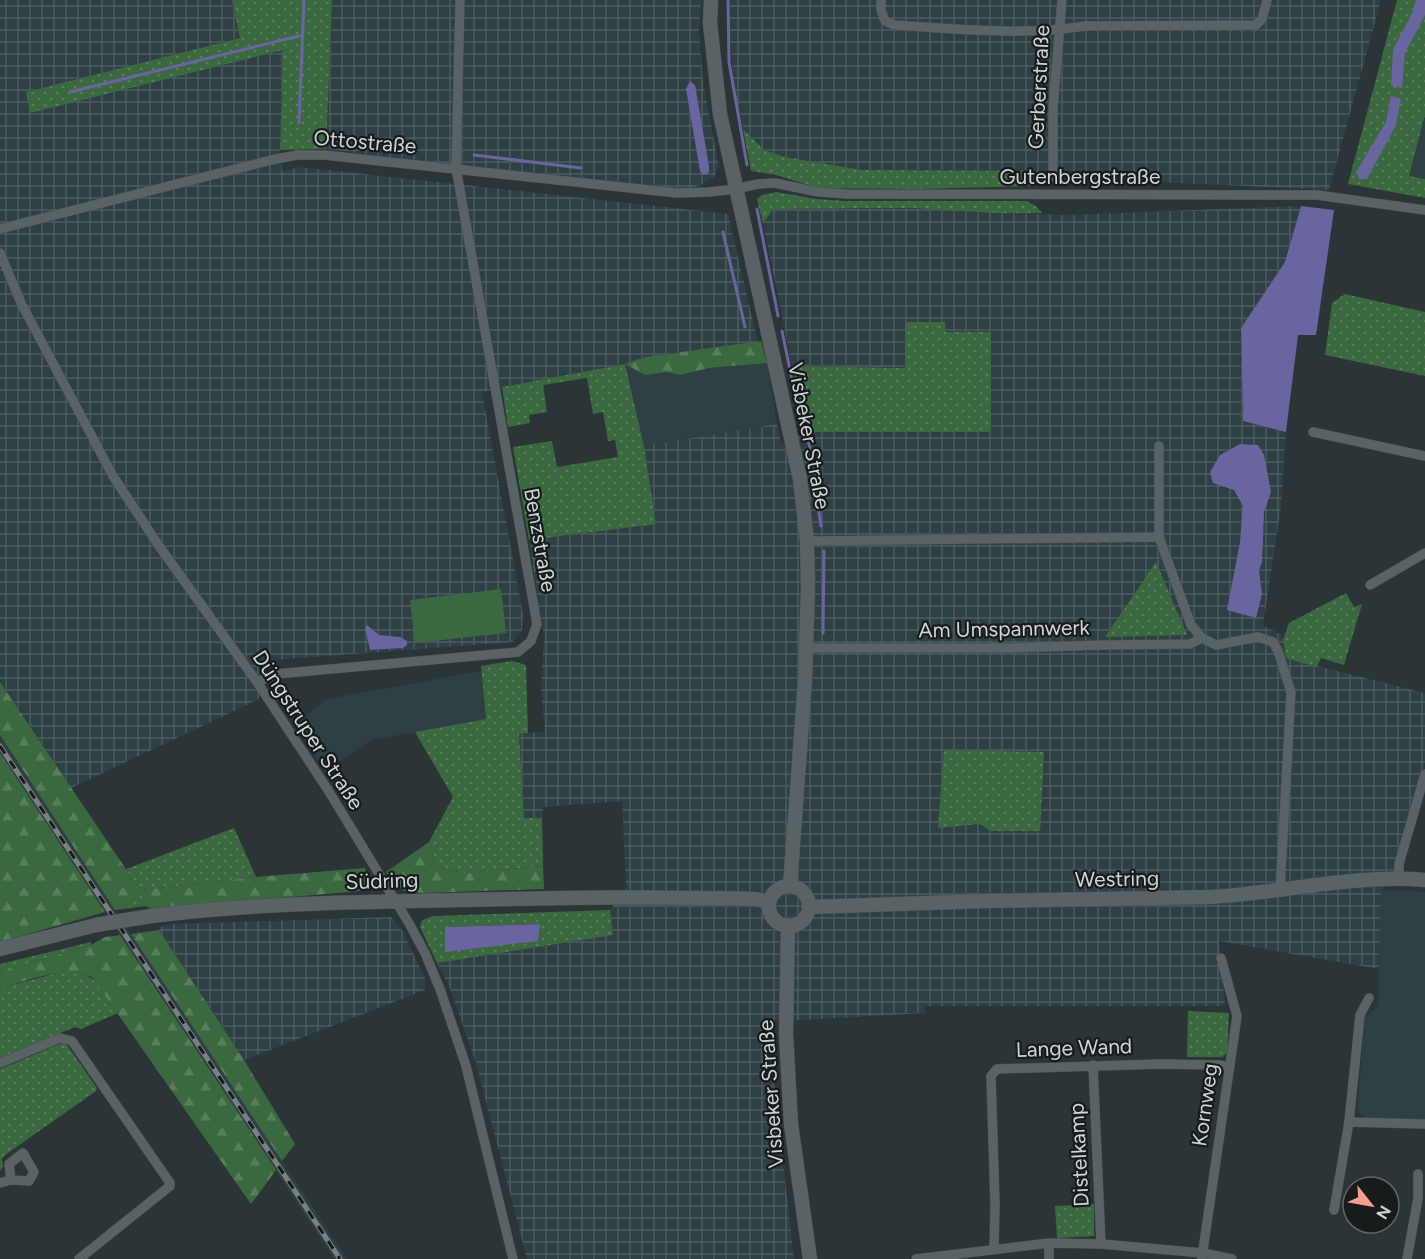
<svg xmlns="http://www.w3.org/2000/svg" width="1425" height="1259" viewBox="0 0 1425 1259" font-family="Figtree,sans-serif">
<defs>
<pattern id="industrial-grid" width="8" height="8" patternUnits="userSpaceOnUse" patternTransform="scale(1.5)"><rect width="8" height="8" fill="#2f4044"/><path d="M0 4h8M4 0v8" fill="none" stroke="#4c5b5e"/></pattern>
<pattern id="grass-dots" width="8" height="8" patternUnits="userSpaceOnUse" patternTransform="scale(1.5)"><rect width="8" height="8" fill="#3b693f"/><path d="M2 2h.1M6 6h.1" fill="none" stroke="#567e5a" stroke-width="1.8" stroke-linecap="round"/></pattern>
<pattern id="forest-firs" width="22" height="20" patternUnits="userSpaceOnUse" patternTransform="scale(1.5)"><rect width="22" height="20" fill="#3b693f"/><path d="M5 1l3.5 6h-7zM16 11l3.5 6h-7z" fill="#567e5a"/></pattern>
</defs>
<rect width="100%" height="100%" fill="#2b3437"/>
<g fill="#2f4044">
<polygon points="1425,115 1425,179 1409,176"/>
<polygon points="767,363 777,424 644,446 625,364 645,375 666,372 681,375 709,368"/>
<polygon points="481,671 486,719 371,740 324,772 296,723 327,699"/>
<polygon points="0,735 131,934 347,1259 334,1259 0,753"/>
<polygon points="1403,890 1425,892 1425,1120 1367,1118 1357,1111 1365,1018 1378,1006 1381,891"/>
</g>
<g fill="url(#industrial-grid)">
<polygon points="0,0 232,0 240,38 26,92 31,112 283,50 280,150 282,171 300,167 728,214 758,342 645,357 625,364 482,392 523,614 522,630 513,642 259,661 259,699 71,788 0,682"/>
<polygon points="332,0 701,0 699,31 703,81 719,167 713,178 703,184 693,188 674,188 477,168 326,149"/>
<polygon points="730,0 1381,0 1329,190 1091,179 1067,171 862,170 785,157 764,150 743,129 734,86 729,23"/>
<polygon points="1301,206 1285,262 1241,328 1243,421 1286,432 1281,507 1263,626 1282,635 1286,658 1425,693 1425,761 1394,872 1381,891 1379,969 1219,941 1225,1006 925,1006 925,1013 767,1022 794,1259 527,1259 476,1063 449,986 437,963 612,935 610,910 626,888 622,801 543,807 542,818 524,818 519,733 545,732 541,687 544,637 529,540 656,524 644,446 777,424 781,444 806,432 991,432 990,332 945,332 945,322 905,322 906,368 792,366 763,224 773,209 911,208 1066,215"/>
<polygon points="391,917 402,930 425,978 425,990 244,1060 159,930 160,927 173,924"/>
</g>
<g fill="url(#grass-dots)" fill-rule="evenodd">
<polygon points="232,0 332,0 326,149 280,150 283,50 30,113 26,92 240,38"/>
<polygon points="1397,0 1425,0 1425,115 1409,176 1425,179 1425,198 1348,184"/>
<polygon points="743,129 764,150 785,157 862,170 1045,171 1041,181 1033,186 917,189 818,188 776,175 751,171"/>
<polygon points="776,192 817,199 846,201 1027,201 1037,207 1042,213 997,213 911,208 773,209 763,224 757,199 762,195"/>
<polygon points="1345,294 1425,312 1425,376 1325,355 1332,303"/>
<polygon points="905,322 945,322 946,332 991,332 991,432 806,432 792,366 905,368"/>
<polygon points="625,364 644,446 656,524 529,540 513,447 552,441 557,467 618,457 615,440 608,441 603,412 593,414 587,378 543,385 547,412 529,415 530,423 508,427 502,387"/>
<polygon points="1156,562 1187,635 1105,637"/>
<polygon points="1346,593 1354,607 1362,604 1344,665 1321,658 1317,667 1286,658 1283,640 1289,623"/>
<polygon points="512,661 526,665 528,733 519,734 524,818 542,818 543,866 463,873 436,866 429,842 453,797 415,732 486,719 481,666"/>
<polygon points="944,750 1044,752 1040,831 991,831 980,824 938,828"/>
<polygon points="234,828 256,877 141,890 145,906 115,910 137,897 140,891 126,869"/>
<path d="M610,910L613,935L437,963L420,927L422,920L433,916ZM540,924L445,952V927Z"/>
<polygon points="91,942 91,945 0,972 0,964"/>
<path d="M61,972C98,972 99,985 118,1013L81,1029L75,1027L0,1058V988Z"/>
<polygon points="1188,1011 1229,1013 1227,1053 1222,1057 1187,1057"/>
<polygon points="62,1043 67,1045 97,1088 96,1091 5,1155 2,1159 3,1166 0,1171 0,1069"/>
<polygon points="1094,1204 1094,1236 1057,1238 1055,1206"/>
</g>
<g fill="url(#forest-firs)">
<polygon points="761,341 767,363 709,368 681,375 666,372 645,375 625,364 645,357"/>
<polygon points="0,682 140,890 256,877 365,868 368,881 360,891 152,909 145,906 140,891 137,897 115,910 0,735"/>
<polygon points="0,753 105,912 0,942"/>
<polygon points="429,842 436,866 463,873 543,866 544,889 423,893 404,891 386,872"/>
<polygon points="159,930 244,1060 295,1144 282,1161 131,934"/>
<path d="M120,935L276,1170L251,1204L92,977C61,966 30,980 0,988V972L91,945L105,937Z"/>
</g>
<polygon fill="#3b693f" points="501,589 506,633 415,643 410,600"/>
<g fill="#6865a0">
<polygon points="1416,0 1425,0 1425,15 1405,53 1402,88 1391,86 1393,50 1413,11"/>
<polygon points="690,81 695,85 709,166 709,172 707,174 703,175 700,171 686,89"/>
<polygon points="1391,96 1401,99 1396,125 1367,179 1359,179 1356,172 1386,122"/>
<polygon points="1301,206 1334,210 1316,335 1298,335 1286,432 1243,421 1241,328 1285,262"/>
<polygon points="1240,444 1258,445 1264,455 1271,492 1264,512 1262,562 1259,570 1262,594 1256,618 1227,610 1240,542 1243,506 1234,490 1213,483 1210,472 1220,455"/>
<polygon points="367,625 379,635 400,637 407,641 407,645 403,648 370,650 365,628"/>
<polygon points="540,924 538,941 445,952 445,927"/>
</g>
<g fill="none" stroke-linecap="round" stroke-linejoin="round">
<g stroke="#6865a0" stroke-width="3">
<polyline points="728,0 729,62 747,165"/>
<polyline points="70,92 303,35"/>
<polyline points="299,123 304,0"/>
<polyline points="474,155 581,168"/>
<polyline points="757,209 778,316"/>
<polyline points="723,232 745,327"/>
<polyline points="782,331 796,399"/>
<polyline points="804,425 810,448 821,526"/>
<polyline points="823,633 824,551"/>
</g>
<g stroke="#485052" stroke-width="10">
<g id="street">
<path d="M881,0V10L885,21L894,25C957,29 1023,36 1085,26L1256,25L1262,19L1267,0"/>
<polyline points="1053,177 1053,109 1062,0"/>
<polyline points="0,229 271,160 297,155 324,155 677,193 709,192 735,189 758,184 775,183 818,192 847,194 1317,195 1425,210"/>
<polyline points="0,253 22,305 113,476 159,546 257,682 328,790 410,925 425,953 440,989 466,1066 513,1259"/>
<polyline points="1313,432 1425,456"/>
<polyline points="1159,446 1159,537"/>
<polyline points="807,541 1159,537 1191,625 1202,638 1216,645 1258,637 1273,642 1278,651 1291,692 1280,891"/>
<polyline points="1370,585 1425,553"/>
<polyline points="806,648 1011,648 1104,645 1190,644 1202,638"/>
<polyline points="257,682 276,674 518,652 531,641 537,624 456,168 460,0"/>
<polyline points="1399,878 1399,864 1425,774"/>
<polyline points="0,1063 60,1038 72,1041 170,1183 170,1186 79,1259"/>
<polyline points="1093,1065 1101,1244"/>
<polyline points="1349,1122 1425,1124"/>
<polyline points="0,1183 11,1180 29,1181 34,1172 23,1153 9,1164 11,1180"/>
<polyline points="1334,1210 1349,1122 1360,1015 1369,998"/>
<polyline points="1049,1243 1049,1259"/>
<polyline points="994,1250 995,1205 991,1076 997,1069 1161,1064 1219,1065 1229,1067"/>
<polyline points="1202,1257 1237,1016 1221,958"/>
<polyline points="916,1259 1049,1243 1101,1244 1203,1253 1232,1259"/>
<polyline points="1407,1259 1418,1198 1418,1174"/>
</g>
</g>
<g stroke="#485052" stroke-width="15">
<g id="secondary">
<polyline points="711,0 710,23 720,114 800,479 807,541 808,586 805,681 790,886"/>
<circle cx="789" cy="906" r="20"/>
<path d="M809,907L987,901L1210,897C1282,893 1353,874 1425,880"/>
<path d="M151,916C253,903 356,902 459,900C558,898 656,896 755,899L769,902"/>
<polyline points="788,926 786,1034 791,1124 810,1259"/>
<polyline points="0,949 96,925"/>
</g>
</g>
<use href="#street" stroke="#596366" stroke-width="9"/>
<use href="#secondary" stroke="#596366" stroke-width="14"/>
<g stroke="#798183" stroke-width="5">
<polyline id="rail" points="0,746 340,1259"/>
</g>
<use href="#rail" stroke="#171b1c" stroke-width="3" stroke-dasharray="9" stroke-linecap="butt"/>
<g stroke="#485052" stroke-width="15" stroke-linecap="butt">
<polyline id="secondary-bridge" points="96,925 151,916"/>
</g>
<use href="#secondary-bridge" stroke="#596366" stroke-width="14"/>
</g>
<g text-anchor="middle" stroke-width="4.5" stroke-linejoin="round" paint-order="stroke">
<g font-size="21" fill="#cfd5d6" stroke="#171b1c">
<text transform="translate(1039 87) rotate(-87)" y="7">Gerberstraße</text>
<text transform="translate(365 142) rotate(5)" y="7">Ottostraße</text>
<text x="1080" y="184">Gutenbergstraße</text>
<text transform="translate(809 436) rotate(79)" y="7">Visbeker Straße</text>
<text transform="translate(540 540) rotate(80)" y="7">Benzstraße</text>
<text transform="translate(1004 629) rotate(-1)" y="7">Am Umspannwerk</text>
<text transform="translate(308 730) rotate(57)" y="7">Düngstruper Straße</text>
<text transform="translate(1117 879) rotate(-1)" y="7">Westring</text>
<text transform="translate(382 881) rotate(-2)" y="7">Südring</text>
<text transform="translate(1074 1048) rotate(-2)" y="7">Lange Wand</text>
<text transform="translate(771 1094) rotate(-94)" y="7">Visbeker Straße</text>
<text transform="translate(1205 1105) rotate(-82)" y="7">Kornweg</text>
<text transform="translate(1079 1155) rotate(-93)" y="7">Distelkamp</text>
</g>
</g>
<g transform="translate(1371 1205) rotate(121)"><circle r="28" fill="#171b1c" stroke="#616566" stroke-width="1.5"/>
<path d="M0-4.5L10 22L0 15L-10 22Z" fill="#f59d8f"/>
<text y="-9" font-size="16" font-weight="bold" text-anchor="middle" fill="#cfd5d6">N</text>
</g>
</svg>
